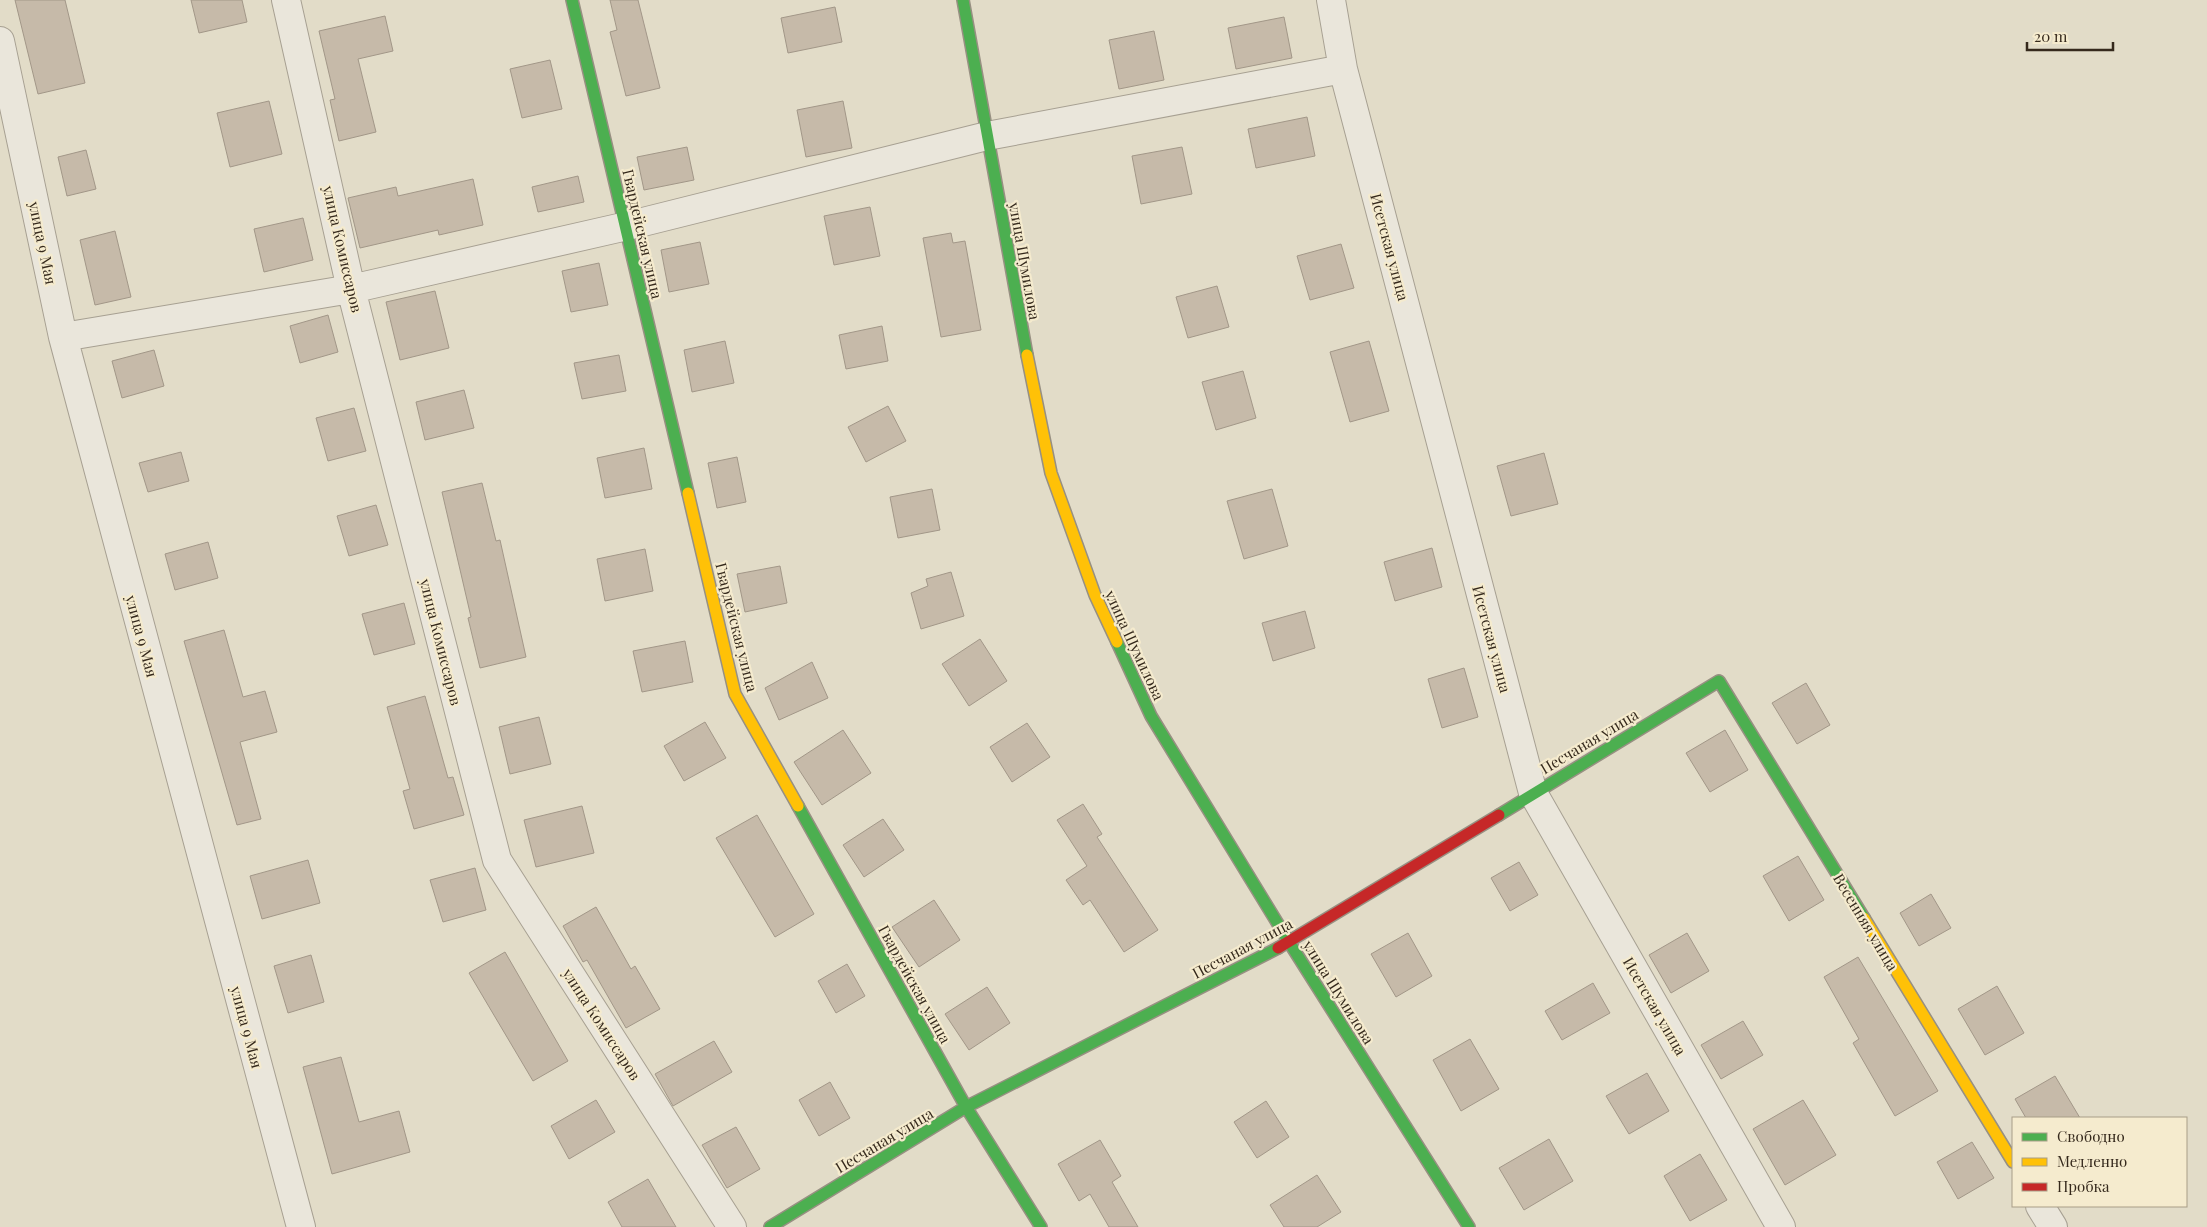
<svg xmlns="http://www.w3.org/2000/svg" width="2207" height="1227" viewBox="0 0 2207 1227" font-family="'Playfair Display',serif">
  <style>
    .building { fill: #c6baa9; stroke: #a29788 }
    .lines { fill: none; stroke-linecap: round; stroke-linejoin: round }
    .street-casing { stroke: #a7a092; stroke-width: 30 }
    .fast-casing { stroke: #979082; stroke-width: 14 }
    .slow-casing { stroke: #979082; stroke-width: 14 }
    .jam-casing { stroke: #979082; stroke-width: 14 }
    .street { stroke: #eae6db; stroke-width: 28 }
    .fast { stroke: #4caf50; stroke-width: 11 }
    .slow { stroke: #ffc107; stroke-width: 11 }
    .jam { stroke: #c62828; stroke-width: 11 }
    .labels { text-anchor: middle; dominant-baseline: central; stroke-width: 4.5; stroke-linejoin: round; paint-order: stroke }
    .street-label { font-size: 15px; fill: #35291c; stroke: #f5ebce }
  </style>
  <rect width="100%" height="100%" fill="#e2dcc8"/>
  <path class="building" d="M15,0H65L85,83L38,94Z
    M191,0H242L247,22L199,33Z
    M610,0H638L660,88L626,96L610,32L617,30Z
    M835,7L842,42L788,53L781,18Z
    M385,16L393,51L358,59L376,132L339,141L330,100L335,99L319,31Z
    M1284,17L1292,58L1236,69L1228,28Z
    M1154,31L1164,80L1119,89L1109,40Z
    M550,60L562,109L522,118L510,69Z
    M269,101L282,154L230,167L217,113Z
    M843,101L852,148L806,157L797,110Z
    M1307,117L1315,156L1256,168L1248,129Z
    M687,147L694,180L644,190L637,157Z
    M1182,147L1192,194L1141,204L1132,156Z
    M86,150L96,189L67,196L58,157Z
    M578,176L584,202L538,212L532,187Z
    M473,179L483,225L439,235L438,230L360,248L348,198L396,187L398,196Z
    M870,207L880,256L834,265L824,216Z
    M303,218L313,260L264,272L254,229Z
    M115,231L131,297L95,305L80,240Z
    M951,233L953,243L965,241L981,330L941,337L923,238Z
    M700,242L709,284L669,292L661,250Z
    M1341,244L1354,288L1310,300L1297,256Z
    M599,263L608,305L571,312L562,271Z
    M1217,286L1229,327L1188,338L1176,297Z
    M435,291L449,348L400,360L386,302Z
    M328,315L338,352L300,363L290,326Z
    M882,326L888,361L846,369L839,335Z
    M725,341L734,383L692,392L684,350Z
    M1369,341L1389,411L1350,422L1330,352Z
    M154,350L164,386L122,398L112,361Z
    M619,355L626,391L582,399L574,363Z
    M1243,371L1256,418L1216,430L1202,382Z
    M464,390L474,428L425,440L416,402Z
    M888,406L906,441L866,462L848,427Z
    M354,408L366,451L328,461L316,418Z
    M644,448L652,489L605,498L597,458Z
    M181,452L189,481L148,492L139,463Z
    M1544,453L1558,504L1511,516L1497,466Z
    M737,457L746,502L717,508L708,463Z
    M482,483L496,541L500,540L526,657L480,668L468,618L471,617L442,492Z
    M932,489L940,530L898,538L890,497Z
    M1272,489L1288,546L1244,559L1227,501Z
    M376,505L388,545L349,556L337,516Z
    M208,542L218,578L175,590L165,554Z
    M1432,548L1442,587L1395,601L1384,562Z
    M645,549L653,591L605,601L597,559Z
    M780,566L787,603L745,612L737,574Z
    M951,572L964,616L921,629L911,593L928,586L926,579Z
    M404,603L415,644L374,655L362,614Z
    M1305,611L1315,648L1273,661L1262,623Z
    M224,630L243,697L265,691L277,732L240,742L261,819L237,825L184,641Z
    M980,639L1007,681L969,706L942,664Z
    M685,641L693,682L642,692L633,651Z
    M812,662L828,698L779,720L765,688Z
    M1464,668L1478,717L1442,728L1428,679Z
    M1806,683L1830,725L1797,744L1772,703Z
    M425,696L448,778L453,777L464,815L414,829L403,791L410,789L387,707Z
    M539,717L551,764L510,774L499,727Z
    M705,722L726,758L684,781L664,746Z
    M1027,723L1050,757L1012,782L990,747Z
    M843,730L871,773L822,805L794,762Z
    M1725,730L1748,770L1710,792L1686,753Z
    M1083,804L1102,834L1097,837L1158,930L1124,952L1090,900L1083,905L1066,880L1087,866L1057,820Z
    M582,806L594,853L536,867L524,820Z
    M757,815L814,914L775,937L716,838Z
    M883,819L904,850L864,877L843,845Z
    M1798,856L1824,900L1789,921L1763,876Z
    M308,860L320,903L262,919L250,876Z
    M1519,862L1538,895L1510,911L1491,878Z
    M475,868L486,910L443,922L430,880Z
    M1931,894L1951,928L1919,946L1900,913Z
    M934,900L960,940L919,967L892,927Z
    M596,907L631,969L635,966L660,1009L626,1028L587,960L583,962L563,926Z
    M1408,933L1432,976L1396,997L1371,954Z
    M1687,933L1709,971L1671,993L1649,955Z
    M505,952L568,1061L533,1081L469,973Z
    M311,955L324,1002L288,1013L274,966Z
    M1858,957L1938,1091L1895,1116L1853,1043L1859,1039L1824,977Z
    M847,964L865,996L836,1013L818,981Z
    M1593,983L1610,1013L1562,1040L1545,1011Z
    M1997,986L2024,1033L1985,1055L1958,1009Z
    M987,987L1010,1023L969,1050L945,1014Z
    M1743,1021L1763,1055L1721,1079L1701,1045Z
    M1470,1039L1499,1089L1461,1111L1433,1060Z
    M714,1041L732,1072L673,1106L655,1074Z
    M341,1057L359,1122L399,1111L410,1152L332,1174L303,1067Z
    M1647,1073L1669,1111L1629,1134L1606,1096Z
    M2055,1076L2080,1118H2026L2015,1099Z
    M830,1082L850,1118L819,1136L799,1100Z
    M596,1100L615,1132L569,1159L551,1126Z
    M1803,1100L1836,1155L1785,1185L1753,1129Z
    M1266,1101L1289,1137L1257,1158L1234,1122Z
    M736,1127L760,1169L727,1188L702,1145Z
    M1549,1139L1573,1181L1524,1210L1499,1168Z
    M1100,1140L1121,1176L1112,1182L1138,1227H1109L1090,1194L1079,1201L1058,1164Z
    M1972,1142L1994,1178L1958,1199L1937,1162Z
    M1700,1154L1727,1200L1690,1221L1664,1176Z
    M1317,1175L1341,1212L1317,1227H1284L1270,1205Z
    M648,1179L676,1227H622L608,1202Z"/>
  <g class="lines">
    <g class="street-casing">
      <path id="street" d="M286,0L351,289L497,860L732,1227
        M1331,0L1343,69L1533,793L1781,1227
        M0,41L63,337L301,1227
        M63,337L351,289L627,226L987,136L1343,69
        M2040,1206L2053,1227"/>
    </g>
    <g class="fast-casing">
      <path id="fast" d="M572,0L688,493
        M963,0L1027,355
        M1117,642L1151,716L1289,942L1469,1227
        M798,806L966,1107L1041,1227
        M1499,815L1719,681L1864,918
        M770,1227L966,1107L1278,948"/>
    </g>
    <g class="slow-casing">
      <path id="slow" d="M1027,355L1051,473L1095,595L1117,642
        M688,493L735,694L798,806
        M1864,918L2013,1162"/>
    </g>
    <g class="jam-casing">
      <path id="jam" d="M1278,948L1499,815"/>
    </g>
    <use href="#street" class="street"/>
    <use href="#fast" class="fast"/>
    <use href="#slow" class="slow"/>
    <use href="#jam" class="jam"/>
  </g>
  <g class="labels">
    <g class="street-label">
      <text transform="translate(643 234) rotate(77)">Гвардейская улица</text>
      <text transform="translate(43 243) rotate(78)">улица 9 Мая</text>
      <text transform="translate(1390 247) rotate(75)">Исетская улица</text>
      <text transform="translate(343 249) rotate(77)">улица Комиссаров</text>
      <text transform="translate(1025 261) rotate(80)">улица Шумилова</text>
      <text transform="translate(737 627) rotate(76)">Гвардейская улица</text>
      <text transform="translate(142 636) rotate(75)">улица 9 Мая</text>
      <text transform="translate(1492 639) rotate(75)">Исетская улица</text>
      <text transform="translate(441 642) rotate(76)">улица Комиссаров</text>
      <text transform="translate(1135 645) rotate(65)">улица Шумилова</text>
      <text transform="translate(1589 741) rotate(-31)">Песчаная улица</text>
      <text transform="translate(1866 922) rotate(59)">Весенняя улица</text>
      <text transform="translate(1242 948) rotate(-28)">Песчаная улица</text>
      <text transform="translate(915 984) rotate(61)">Гвардейская улица</text>
      <text transform="translate(1339 992) rotate(58)">улица Шумилова</text>
      <text transform="translate(1655 1006) rotate(60)">Исетская улица</text>
      <text transform="translate(602 1024) rotate(57)">улица Комиссаров</text>
      <text transform="translate(247 1027) rotate(75)">улица 9 Мая</text>
      <text transform="translate(884 1140) rotate(-31)">Песчаная улица</text>
    </g>
  </g>
  <rect x="2012" y="1117" width="175" height="90" fill="#f5ebce" stroke="#a89d87"/>
  <rect x="2022" y="1133" width="25" height="8" fill="#4caf50" stroke="#a89d87"/>
  <text x="2057" y="1142" font-size="15" fill="#35291c">Свободно</text>
  <rect x="2022" y="1158" width="25" height="8" fill="#ffc107" stroke="#a89d87"/>
  <text x="2057" y="1167" font-size="15" fill="#35291c">Медленно</text>
  <rect x="2022" y="1183" width="25" height="8" fill="#c62828" stroke="#a89d87"/>
  <text x="2057" y="1192" font-size="15" fill="#35291c">Пробка</text>
  <path d="M2027 42v8h86v-8" fill="none" stroke="#35291c" stroke-width="2.5"/>
  <text x="2034" y="42" font-size="15" fill="#35291c" stroke="#f5ebce" stroke-width="4" paint-order="stroke">20 m</text>
</svg>
